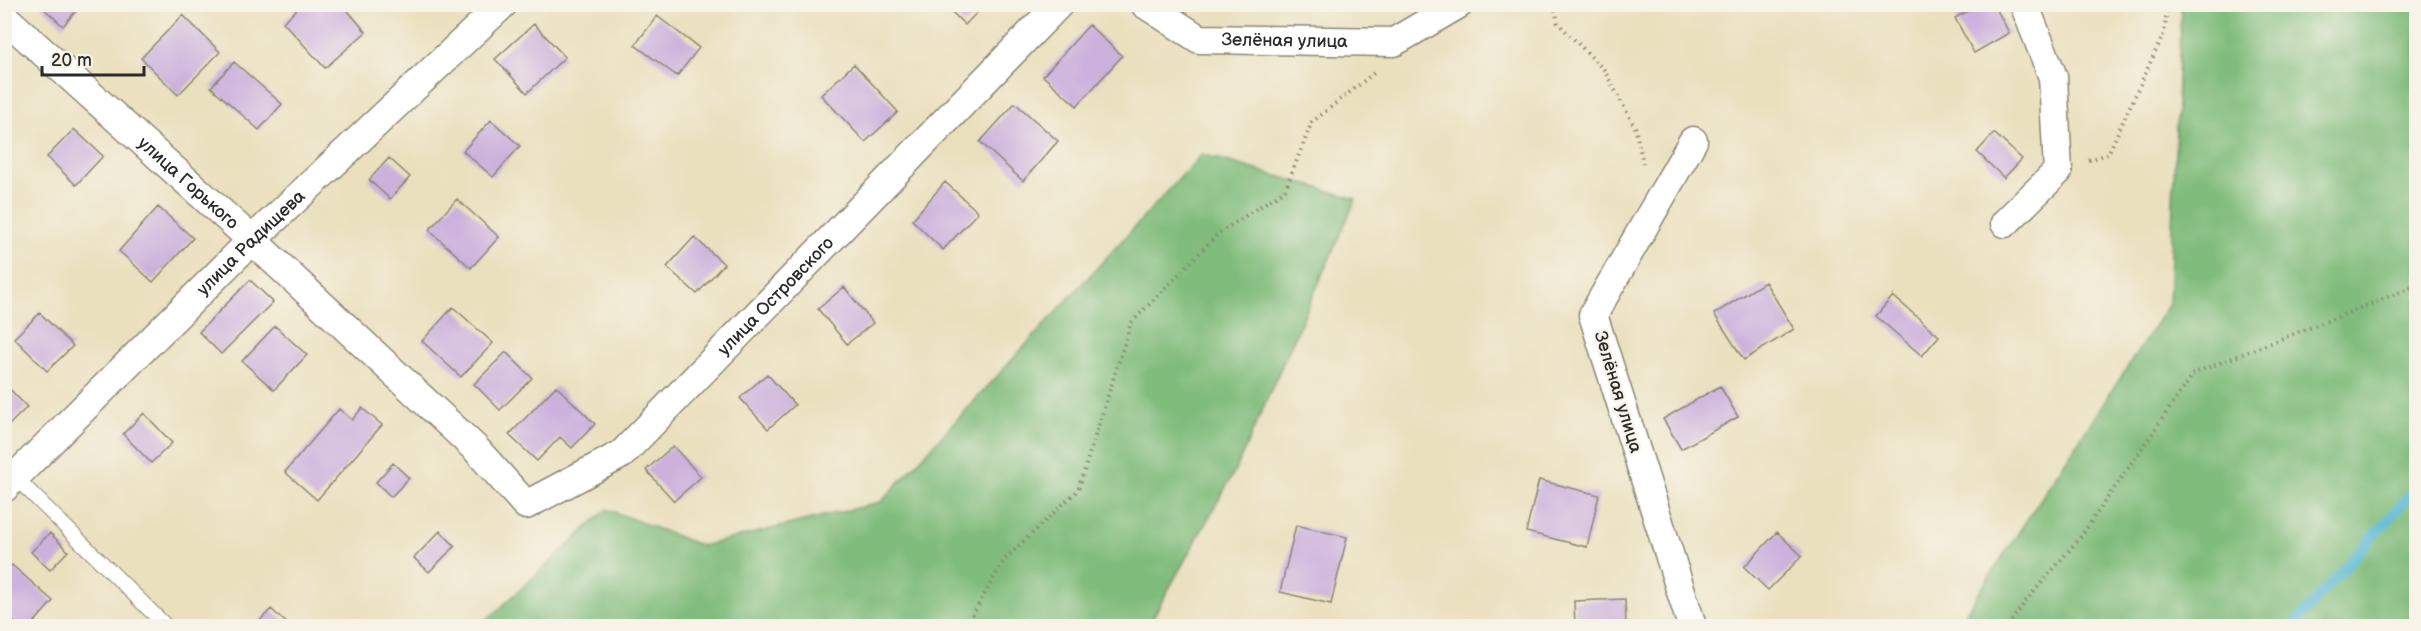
<svg xmlns="http://www.w3.org/2000/svg" width="2421" height="631" viewBox="0 0 2421 631" font-family="'Balsamiq Sans',sans-serif">
  <style>
    .forest { fill: #80bc7b; stroke: #567453; stroke-width: 1.5 }
    .lines { fill: none; stroke-linecap: round; stroke-linejoin: round }
    .stream { stroke: #56b8d5; stroke-width: 10 }
    .building { fill: #ccb1dd }
    .service-casing { stroke: #8a8674; stroke-width: 16 }
    .minor-casing { stroke: #8a8674; stroke-width: 31 }
    .path { stroke: #8a8674; stroke-width: 4; stroke-dasharray: 1.5 4.5; stroke-linecap: butt }
    .service { stroke: #fff; stroke-width: 14 }
    .minor { stroke: #fff; stroke-width: 28 }
    .labels { text-anchor: middle; dominant-baseline: central; stroke-width: 4.5; stroke-linejoin: round; paint-order: stroke }
    .street-label { font-size: 18px; fill: #2b2b2b; stroke: #f7f3e8 }
  </style>
  <rect width="100%" height="100%" fill="#f7f3e8"/>
  <filter id="ink" filterUnits="userSpaceOnUse"><feTurbulence type="fractalNoise" baseFrequency=".0167" numOctaves="2"/><feDisplacementMap in="SourceGraphic" scale="12" xChannelSelector="R" yChannelSelector="G"/><feConvolveMatrix kernelMatrix="1 2 1 2 8 2 1 2 1" color-interpolation-filters="sRGB"/></filter>
  <filter id="wash" filterUnits="userSpaceOnUse"><feTurbulence type="fractalNoise" baseFrequency=".008" numOctaves="4" result="noise"/><feDisplacementMap in="SourceGraphic" scale="24" xChannelSelector="R" yChannelSelector="G"/><feGaussianBlur stdDeviation="1.35" result="paint"/><feColorMatrix in="noise" values="0 0 0 0 0 0 0 0 0 0 0 0 0 0 0 0 0 1.4 0 .05"/><feComposite in="paint" operator="in"/></filter>
  <g filter="url(#wash)">
    <rect width="100%" height="100%" fill="#eae0be"/>
    <path class="forest" d="M2181,5H2416V626H1957L2169,304Z
      M1202,154L1356,199L1236,469L1148,626H478L497,611L607,509L702,546L881,502Z"/>
    <g class="lines">
      <path class="stream" d="M2293,626L2416,489"/>
    </g>
    <g id="blocks">
      <path class="building" d="M39,4H82L63,26Z
        M303,4H342L366,32L325,68L283,22Z
        M944,4H985L965,25Z
        M1980,4H1994L2009,33L1974,53L1955,18Z
        M183,15L220,52L178,95L141,58Z
        M657,16L699,48L677,76L635,45Z
        M534,24L565,57L527,93L495,59Z
        M1089,25L1122,56L1077,106L1043,76Z
        M234,62L282,104L259,130L211,87Z
        M854,64L898,112L865,142L821,95Z
        M1015,103L1058,141L1023,181L980,142Z
        M491,120L520,146L493,177L463,151Z
        M74,129L103,156L76,185L47,157Z
        M1994,133L2022,159L2004,178L1977,152Z
        M389,158L410,177L390,199L369,180Z
        M945,182L978,212L943,250L912,220Z
        M457,199L499,237L471,268L429,230Z
        M158,207L193,238L153,282L119,251Z
        M694,237L724,264L697,294L667,267Z
        M250,280L273,302L221,354L199,332Z
        M1765,282L1794,329L1744,360L1714,314Z
        M844,287L873,323L847,344L818,309Z
        M1893,296L1939,336L1922,356L1876,316Z
        M453,307L493,343L461,377L422,341Z
        M40,313L73,346L47,371L14,338Z
        M275,326L307,355L274,390L242,361Z
        M506,352L532,378L500,410L474,384Z
        M767,374L795,405L768,429L740,398Z
        M5,384L27,407L5,429Z
        M556,386L595,424L572,448L560,437L537,461L509,435Z
        M1720,386L1738,417L1681,449L1663,419Z
        M362,408L382,425L317,500L285,472L339,409L352,420Z
        M144,413L172,443L151,463L123,434Z
        M673,446L701,477L674,501L646,470Z
        M393,463L409,478L391,497L376,482Z
        M1539,480L1599,495L1587,547L1526,532Z
        M1296,525L1347,537L1331,604L1280,592Z
        M440,531L455,546L429,572L414,558Z
        M1777,532L1802,556L1768,590L1744,567Z
        M50,533L68,551L50,570L31,552Z
        M12,565L53,601L31,626H19L4,614V573Z
        M1625,599L1626,626H1575L1574,601Z
        M271,609L290,626H255Z"/>
    </g>
  </g>
  <g filter="url(#ink)">
    <use href="#blocks" fill-opacity="0" stroke="#8a8674" stroke-width="1.5"/>
    <g class="lines">
      <g class="service-casing">
        <path id="service" d="M15,477L166,626"/>
      </g>
      <g class="minor-casing">
        <g id="minor">
          <path id="s1" d="M1145,4L1199,39L1394,42L1459,4"/>
          <path id="s2" d="M4,17L252,240L475,448L526,505L622,454L1059,4"/>
          <path d="M2005,223L2058,171L2053,77L2024,4"/>
          <path id="s3" d="M4,488L252,240L503,4"/>
          <path d="M1692,626L1593,315L1693,141"/>
        </g>
      </g>
      <path class="path" d="M1554,4L1558,23L1604,70L1635,127L1643,163
        M2089,160L2108,154L2164,33L2168,4
        M966,626L1005,559L1078,490L1131,323L1219,233L1285,190L1312,122L1374,73
        M2008,626L2025,602L2079,539L2194,373L2416,286"/>
      <use href="#service" class="service"/>
      <use href="#minor" class="minor"/>
    </g>
  </g>
  <g class="labels">
    <g class="street-label">
      <text stroke="none"><textPath href="#s1" startOffset="150">Зелёная улица</textPath></text>
      <text stroke="none"><textPath href="#s2" startOffset="248">улица Горького</textPath></text>
      <text stroke="none"><textPath href="#s3" startOffset="348">улица Радищева</textPath></text>
      <text stroke="none"><textPath href="#s2" startOffset="1044">улица Островского</textPath></text>
      <text transform="translate(1618 392) rotate(73)">Зелёная улица</text>
    </g>
  </g>
  <rect width="2421" height="631" fill="none" stroke="#f7f3e8" stroke-width="24"/>
  <path d="M42 66v9h102v-9" fill="none" stroke="#2b2b2b" stroke-width="3"/>
  <text x="51" y="66" font-size="18" fill="#2b2b2b" stroke="#f7f3e8" stroke-width="4.5" paint-order="stroke">20 m</text>
</svg>
